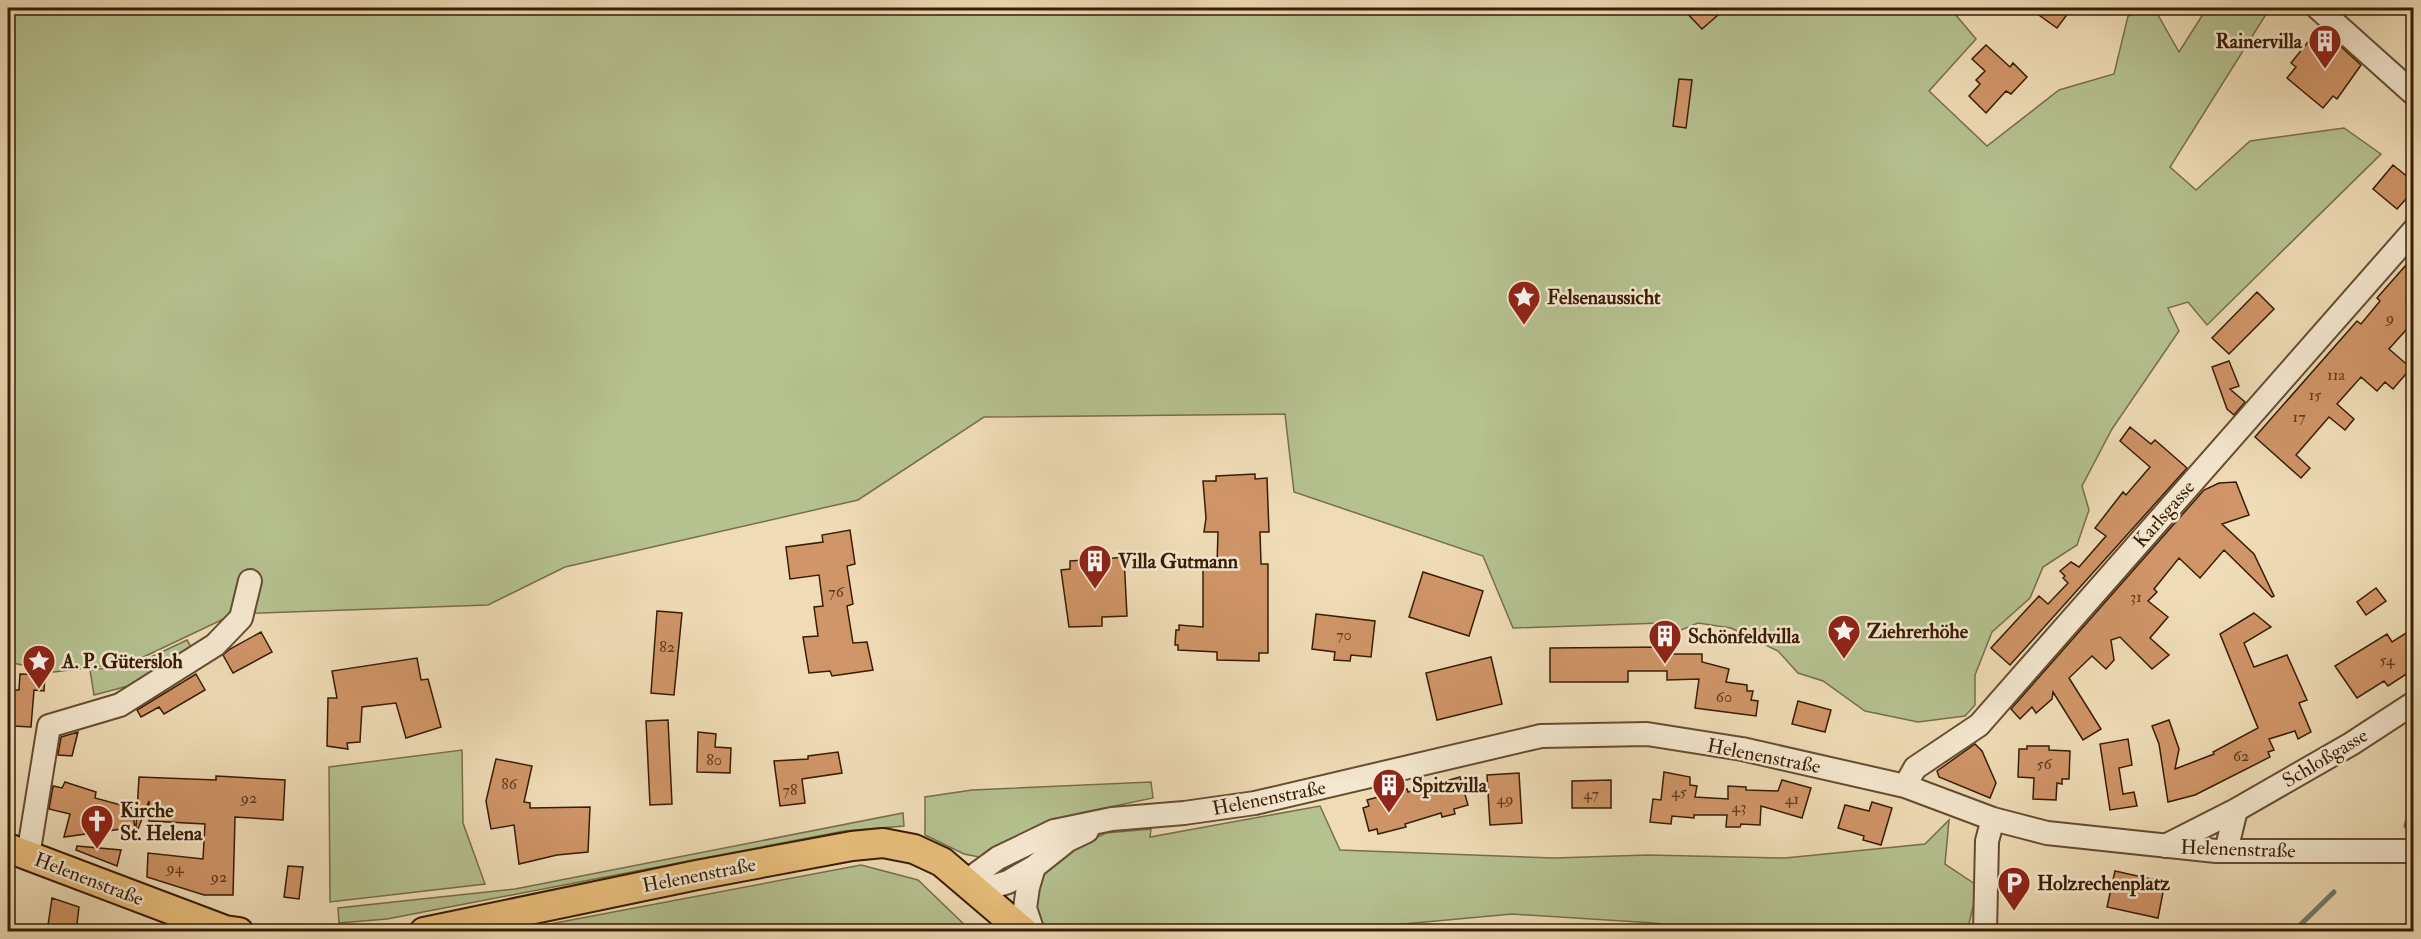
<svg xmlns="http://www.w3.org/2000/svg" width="2421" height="939" viewBox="0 0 2421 939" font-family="'IM FELL Double Pica',serif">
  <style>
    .green { fill: #b6c190; stroke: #786e4a; stroke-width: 1.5 }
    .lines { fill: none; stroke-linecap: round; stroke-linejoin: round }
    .stream { stroke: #737c6a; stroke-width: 5 }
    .building { fill: #d09568; stroke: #391c05; stroke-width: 1.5 }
    .minor-casing { stroke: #664c31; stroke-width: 26 }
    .major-casing { stroke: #391c05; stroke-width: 32 }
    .minor { stroke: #f5e8d0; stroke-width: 22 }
    .major { stroke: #e8be7b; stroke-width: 28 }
    .labels { text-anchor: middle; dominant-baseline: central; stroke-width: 5; stroke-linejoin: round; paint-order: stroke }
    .number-label { font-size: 16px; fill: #5f3a1e }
    .poi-label { font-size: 20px; font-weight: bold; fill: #391c05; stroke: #f5e8d0; text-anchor: start }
    .street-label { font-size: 20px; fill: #391c05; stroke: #f5e8d0 }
  </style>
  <rect width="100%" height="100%" fill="#efdcb6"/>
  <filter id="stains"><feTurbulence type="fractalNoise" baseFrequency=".00333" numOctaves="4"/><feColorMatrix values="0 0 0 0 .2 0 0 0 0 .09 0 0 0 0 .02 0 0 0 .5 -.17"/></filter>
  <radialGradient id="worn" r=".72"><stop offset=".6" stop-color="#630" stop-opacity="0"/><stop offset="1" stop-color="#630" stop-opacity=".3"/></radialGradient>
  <path class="green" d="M8,8H1401L1410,9L1418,8H1950L1976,39L1929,91L1987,146L2059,90L2114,74L2128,16L2154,8L2179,52L2207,8H2270L2170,167L2196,190L2250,141L2344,128L2381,154L2207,325L2188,302L2168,308L2179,331L2112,429L2082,486L2089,510L2077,545L2043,567L2030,598L1992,632L1975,675V705L1965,716L1918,722L1865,711L1823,681L1798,673L1778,651L1731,628L1698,623L1674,633L1662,623L1513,628L1483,556L1294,492L1285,414L984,417L858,500L565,567L488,605L234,614L133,662L54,672L13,663L8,659Z
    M187,640L194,652L128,686L94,695L90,670L134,665Z
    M462,750L463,823L485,884L330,902L329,767Z
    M1151,782L1153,798L1081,813L1031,833L984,858L964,854L925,835V797L972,790Z
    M1320,806L1340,850L1554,858L1648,855L1785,858L1925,844L1949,820L1945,864L1978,886L1967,932H1708L1654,923L1512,914L1317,932H1048L1037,917V891L1041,875L1076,847L1106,833L1151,829L1150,837Z
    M903,813L904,826L844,831L387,919L339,923L338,908L515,889Z
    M861,865L918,880L971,931H513Z"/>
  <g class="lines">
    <path class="stream" d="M2406,826L2414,796
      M2293,932L2334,892"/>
  </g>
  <path class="building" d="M1682,8H1726L1702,29Z
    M2029,8H2072L2057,28Z
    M2325,32L2361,65L2337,99L2333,96L2323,108L2287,78L2296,67L2291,63L2312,37L2317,41Z
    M1986,45L2010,67L2013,63L2027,77L2011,94L2006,91L1986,113L1969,96L1980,84L1976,80L1985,71L1972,59Z
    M1679,79L1692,80L1686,128L1673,126Z
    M2393,165L2414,182V190L2397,209L2373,189Z
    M2414,256V321L2389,349L2411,368L2393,389L2385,382L2377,391L2361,377L2337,404L2354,419L2345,430L2329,417L2296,455L2310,468L2301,478L2255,437L2357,321L2361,324L2380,301L2377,298Z
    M2257,292L2274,309L2229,354L2212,338Z
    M2229,361L2239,386L2230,389L2245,402L2234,415L2227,409L2212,367Z
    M2130,427L2151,444L2155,440L2187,468L2010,665L1991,648L2039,596L2048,604L2068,583L2063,578L2065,576L2060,571L2071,562L2079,567L2106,536L2095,528L2123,492L2126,495L2150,467L2120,441Z
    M1255,474V479L1267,478L1269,532H1260L1261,564H1268V653H1259V661L1217,660V652L1178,650V645H1175L1176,630H1179V625L1203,627V564H1217L1218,532H1204L1206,518L1203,481H1216V476Z
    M2236,482L2249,515L2222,524L2254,554L2274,596L2272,597L2224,550L2200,578L2179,558L2154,589L2157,592L2148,601L2168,617L2150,638L2169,655L2152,669L2120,637L2111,640L2114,660L2106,669L2092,656L2069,678L2101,729L2083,740L2053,692L2052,699L2036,713L2032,707L2020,719L2011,709L2204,490L2219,483Z
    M850,530L855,564L847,566L853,604L847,606L853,643L867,642L873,670L832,676L830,671L809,673L803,637L818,636L814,607L823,606L819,575L790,579L786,547L823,542L822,535Z
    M1084,554H1104V559L1124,557L1127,616L1102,617V626L1069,627L1061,570L1070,569V561L1085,560Z
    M1423,572L1483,591L1469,636L1409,617Z
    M2376,588L2386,601L2366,615L2357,602Z
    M657,611L682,613L674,695L651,693Z
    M2254,613L2271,627L2244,643L2254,667L2287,655L2307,700L2299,703L2311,732L2298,739L2295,731L2269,739L2274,750L2268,752L2270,757L2195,795L2168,802L2159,744L2152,726L2169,720L2179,749L2175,769L2214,754L2213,752L2258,728L2220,634Z
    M1316,614L1375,621L1371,657L1351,655L1350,661L1334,660L1335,652L1312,649Z
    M2414,628V669L2388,686L2384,681L2357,698L2335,666L2387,634L2392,642Z
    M261,632L272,652L233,673L223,655L230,649Z
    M1666,647V654H1702V662L1729,669L1726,682L1747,685V691H1753L1751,700L1758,701L1756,716L1695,708L1699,679L1667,680V671H1628V682H1550V648Z
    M1491,657L1502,704L1437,720L1426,673Z
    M417,658L421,680L428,679L441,727L406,738L396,703L362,707L360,742L347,743L348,749L327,746L328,698H337L332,671Z
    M20,674L45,675L44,691L34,690L31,727L13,726L14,718H8L10,690H19Z
    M196,674L205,690L164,714L159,707L141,717L137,710Z
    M1798,701L1831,710L1825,732L1792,724Z
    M668,720L672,804L650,805L646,721Z
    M78,732L72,756L58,755L61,737Z
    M698,732L716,734L715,747L731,748L730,773L697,772Z
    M2128,739L2132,765L2119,768L2123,794L2134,792L2137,806L2110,810L2100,744Z
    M1975,744L1982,751L1996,783L1990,798L1939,777L1937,771Z
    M2027,746H2049V750L2070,751L2069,779H2062V784L2057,783L2056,800L2033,799L2034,778L2018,777L2019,749H2027Z
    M838,752L842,773L802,779L805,803L780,806L774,761L808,759V756Z
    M496,759L532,766L524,802L530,803V808L590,807L588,852L557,855L519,864L514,825L491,829L486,801Z
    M1664,772L1690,777V785L1697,786L1695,797L1728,799V786L1746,787V790L1778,791L1782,780L1811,788L1802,818L1761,806L1760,825L1741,824L1740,827H1726L1727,815H1694V818L1672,816L1671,824L1650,822L1653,799L1661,800Z
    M1519,773L1522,823L1490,825L1487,775Z
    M216,776L285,780L283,820L235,817L233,895H204L147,877L148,853L203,859L205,824L149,821V801L138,829L136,828L139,777L216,780Z
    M1460,777L1468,805L1454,809L1455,814L1442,817L1441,813L1405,824L1406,827L1378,834L1377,829L1369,831L1363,808L1369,806L1367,800L1407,789L1408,792Z
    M1611,780V808H1572V781Z
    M65,782L96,792L95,798L132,808L135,827L64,837L70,814L49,809L53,786L62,788Z
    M1872,802L1892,808L1881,845L1863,840L1864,836L1838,828L1845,805L1869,811Z
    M77,846L121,850L117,866L76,850Z
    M288,866L303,867L299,899L284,897Z
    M2115,871L2165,882L2158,918L2107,907Z
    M52,898L79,907L76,932H47Z"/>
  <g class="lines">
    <g class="minor-casing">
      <path id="minor" d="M2318,8L2414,94
        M1905,786L1915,768L1979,725L2414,230
        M2165,846L2236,810
        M2226,851L2236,810L2351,744L2414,703
        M28,856L49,726L120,705L215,645L241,618L250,581
        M964,883L998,858L1054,831L1112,819L1184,813L1255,803L1541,736L1647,734L1742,749L1905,786L1993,819L2047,833L2216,851H2414
        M964,883L992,887L1008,882L1034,867L1068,840L1087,831
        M1033,932L1025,908L1028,887L1034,867
        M1985,932L1987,841L1993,819"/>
    </g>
    <g class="major-casing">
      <path id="major" d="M8,848L225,930L239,932
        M424,932L697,875L852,846L883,843L914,849L942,862L1024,932"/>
    </g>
    <use href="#minor" class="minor"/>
    <use href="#major" class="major"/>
  </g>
  <defs>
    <g id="building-pin" transform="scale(1.725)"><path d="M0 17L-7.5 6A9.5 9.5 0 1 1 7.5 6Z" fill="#8f2418" stroke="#f5e8d0"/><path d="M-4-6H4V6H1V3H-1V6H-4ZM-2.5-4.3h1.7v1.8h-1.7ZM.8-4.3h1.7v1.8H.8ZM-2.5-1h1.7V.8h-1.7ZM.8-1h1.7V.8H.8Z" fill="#fff"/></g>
    <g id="sight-pin" transform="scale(1.725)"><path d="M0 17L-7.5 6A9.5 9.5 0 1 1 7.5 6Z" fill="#8f2418" stroke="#f5e8d0"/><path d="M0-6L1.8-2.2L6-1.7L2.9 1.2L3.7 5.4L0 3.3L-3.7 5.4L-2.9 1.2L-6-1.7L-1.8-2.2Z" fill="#fff"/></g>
    <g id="church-pin" transform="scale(1.725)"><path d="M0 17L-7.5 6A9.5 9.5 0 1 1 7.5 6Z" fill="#8f2418" stroke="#f5e8d0"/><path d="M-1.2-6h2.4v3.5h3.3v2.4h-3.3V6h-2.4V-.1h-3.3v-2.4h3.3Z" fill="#fff"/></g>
    <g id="parking-pin" transform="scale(1.725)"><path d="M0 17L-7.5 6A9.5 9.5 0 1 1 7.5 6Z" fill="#8f2418" stroke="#f5e8d0"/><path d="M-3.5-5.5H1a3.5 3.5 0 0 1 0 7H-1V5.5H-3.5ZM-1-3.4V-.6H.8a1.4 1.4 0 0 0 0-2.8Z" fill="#fff"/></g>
  </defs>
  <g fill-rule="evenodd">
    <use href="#building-pin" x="2325" y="41"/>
    <use href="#sight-pin" x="1524" y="297"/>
    <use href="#building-pin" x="1095" y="561"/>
    <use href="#sight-pin" x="1844" y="631"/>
    <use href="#building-pin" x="1665" y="636"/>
    <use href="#sight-pin" x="39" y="661"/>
    <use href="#building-pin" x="1389" y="785"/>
    <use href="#church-pin" x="97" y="821"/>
    <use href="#parking-pin" x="2014" y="883"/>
  </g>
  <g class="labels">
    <g class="number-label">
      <text x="2390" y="318">9</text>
      <text x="2336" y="375">11a</text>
      <text x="2315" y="395">15</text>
      <text x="2299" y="417">17</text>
      <text x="836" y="592">76</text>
      <text x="2136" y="597">31</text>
      <text x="1344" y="635">70</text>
      <text x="667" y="647">82</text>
      <text x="2387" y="660">54</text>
      <text x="1724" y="697">60</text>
      <text x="2241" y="756">62</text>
      <text x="714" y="760">80</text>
      <text x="2044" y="764">56</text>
      <text x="509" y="784">86</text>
      <text x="790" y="790">78</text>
      <text x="1679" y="792">45</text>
      <text x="1591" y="794">47</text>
      <text x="249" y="798">92</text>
      <text x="1505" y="799">49</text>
      <text x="1792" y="799">41</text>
      <text x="1739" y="807">43</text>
      <text x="175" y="868">94</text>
      <text x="219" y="877">92</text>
    </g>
    <g class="poi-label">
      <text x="2302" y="41" text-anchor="end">Rainervilla</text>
      <text x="1547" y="297">Felsenaussicht</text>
      <text x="1118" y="561">Villa Gutmann</text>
      <text x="1867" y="631">Ziehrerhöhe</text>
      <text x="1688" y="636">Schönfeldvilla</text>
      <text x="62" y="661">A. P. Gütersloh</text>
      <text x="1412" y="785">Spitzvilla</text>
      <text x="120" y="810">Kirche<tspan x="120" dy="23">St. Helena</tspan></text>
      <text x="2037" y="883">Holzrechenplatz</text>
    </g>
    <g class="street-label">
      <text transform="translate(2164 514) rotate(-49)">Karlsgasse</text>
      <text transform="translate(1764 756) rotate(11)">Helenenstraße</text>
      <text transform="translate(2325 758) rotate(-31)">Schloßgasse</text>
      <text transform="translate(1269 798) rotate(-11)">Helenenstraße</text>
      <text transform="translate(2238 849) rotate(2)">Helenenstraße</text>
      <text transform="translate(699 875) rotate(-11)">Helenenstraße</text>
      <text transform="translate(89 879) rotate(21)">Helenenstraße</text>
    </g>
  </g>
  <rect width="2421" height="939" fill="none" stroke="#efdcb6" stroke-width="30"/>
  <rect x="9" y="9" width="2403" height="921" fill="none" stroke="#391c05" stroke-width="3"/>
  <rect x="15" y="15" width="2391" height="909" fill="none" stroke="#391c05" stroke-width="1.5"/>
  <rect width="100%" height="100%" filter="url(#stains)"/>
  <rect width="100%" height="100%" fill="url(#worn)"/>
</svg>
